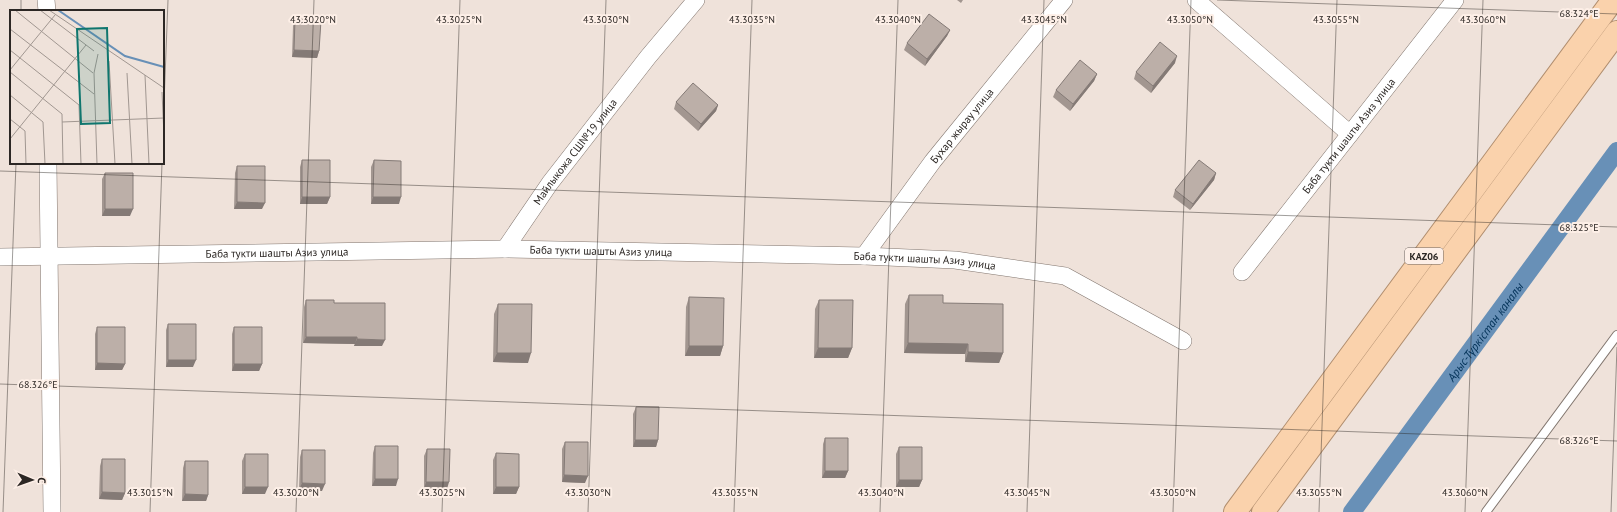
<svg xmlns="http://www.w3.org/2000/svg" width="1617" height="512" viewBox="0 0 1617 512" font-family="'PT Sans',sans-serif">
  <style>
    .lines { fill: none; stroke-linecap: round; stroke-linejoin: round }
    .canal { stroke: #6890b7; stroke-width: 18 }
    .service-casing { stroke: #82766f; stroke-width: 10 }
    .minor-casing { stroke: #82766f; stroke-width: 18 }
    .trunk-casing { stroke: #b18e6f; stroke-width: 24 }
    .service { stroke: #fff; stroke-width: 8 }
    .minor { stroke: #fff; stroke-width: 17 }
    .trunk { stroke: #fad2ac; stroke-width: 22 }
    .wall { fill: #a29690 }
    .shaded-wall { fill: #847a76 }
    .building { fill: #bcafa8; stroke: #847a76 }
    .ticks { fill: none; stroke: #2c2724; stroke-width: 1; stroke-opacity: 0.45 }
    .labels { text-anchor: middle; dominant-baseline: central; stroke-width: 4; stroke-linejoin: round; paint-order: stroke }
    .shield { fill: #fdefe7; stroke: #6b635e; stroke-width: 1 }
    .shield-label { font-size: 10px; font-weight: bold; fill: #2c2724 }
    .street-label { font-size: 11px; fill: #2c2724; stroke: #fdefe7 }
    .water-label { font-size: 12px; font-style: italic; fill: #003056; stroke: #fdefe7 }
    .inset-river { fill: none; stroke: #6890b7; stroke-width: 2 }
    .inset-road { fill: none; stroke: #a19791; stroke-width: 1 }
    .view { fill: #0f766e; fill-opacity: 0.15; stroke: #0f766e; stroke-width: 2 }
    .inset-edge { fill: none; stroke: #2c2724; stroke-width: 2 }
    .ticks-label { font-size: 10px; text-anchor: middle; fill: #2c2724; stroke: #fdefe7; stroke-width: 4; stroke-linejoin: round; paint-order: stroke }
  </style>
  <rect width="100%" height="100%" fill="#efe2da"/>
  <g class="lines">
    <path class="canal" id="s1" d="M1352,512L1617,151"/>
    <g class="service-casing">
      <path id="service" d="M1486,512L1617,335"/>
    </g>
    <g class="minor-casing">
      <g id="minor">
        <path d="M46,0L47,11"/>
        <path d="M1196,0L1350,134"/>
        <path d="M48,163L52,512"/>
        <path id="s2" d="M505,249L550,183L648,57L696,0"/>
        <path id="s3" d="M864,256L933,161L1064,0"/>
        <path id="s4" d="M0,257L505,249L864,256L955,260L1065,276L1183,341"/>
        <path id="s5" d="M1242,272L1455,0"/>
      </g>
    </g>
    <g class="trunk-casing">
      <path id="trunk" d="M1235,512L1613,0
        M1263,512L1617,32"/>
    </g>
    <use href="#service" class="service"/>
    <use href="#minor" class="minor"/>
    <use href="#trunk" class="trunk"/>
  </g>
  <path class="wall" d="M957,0H963L961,3Z
    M295,19L319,51L317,58L292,57L293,26Z
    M950,30L947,36L925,66L904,50L907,43Z
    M1175,63L1151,93L1134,79L1136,72Z
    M1097,74L1094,81L1070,111L1053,97L1056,90Z
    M676,102L718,105L716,111L698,131L674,109Z
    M302,160L330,197L327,204H300V167Z
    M374,160L399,204H371V167Z
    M237,166L262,209H234L235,173Z
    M105,173L130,216H102V179Z
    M1216,173L1214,180L1190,210L1173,197L1175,190Z
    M909,295L943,303L1003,353L999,363L965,362V354L904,353L905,304Z
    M689,297L723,346L720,356H685L686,307Z
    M306,300L334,303L382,346H354L355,344L303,343L304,307Z
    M819,300L852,348L848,358H814L815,309Z
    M498,304L528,363L493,362L494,314Z
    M168,324L193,367H166V330Z
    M97,327L125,364L122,370H95V334Z
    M234,327L262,364L259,371H232V334Z
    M636,407L658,440L656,447H633V414Z
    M825,438L848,471L845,478H822L823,444Z
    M565,442L585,483L562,482V449Z
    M375,446L396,486H372L373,453Z
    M899,447L922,480L919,487H896V454Z
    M427,449L447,489H424V456Z
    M302,450L322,491L299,490L300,457Z
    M496,453L519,487L516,494H493V460Z
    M245,454L265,494H242V461Z
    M102,459L125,493L122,500L99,499L100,466Z
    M185,461L208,495L206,501H182L183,468Z"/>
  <path class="shaded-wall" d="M950,30L947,36L925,66L927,59Z
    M294,50L319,51L317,58L292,57Z
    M1177,56L1175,63L1151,93L1153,86Z
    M1097,74L1094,81L1070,111L1073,104Z
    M718,105L716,111L698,131L701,124Z
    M1216,173L1214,180L1190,210L1193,204Z
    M302,197H330L327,204H300Z
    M373,197H401L399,204H371Z
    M237,202L265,203L262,209H234Z
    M105,209H133L130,216H102Z
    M306,337H357L355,344L303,343Z
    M357,339L385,340L382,346H354Z
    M908,343L968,344L965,354L904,353Z
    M689,346H723L720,356H685Z
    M818,348H852L848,358H814Z
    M968,352L1003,353L999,363L965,362Z
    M497,353H531L528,363L493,362Z
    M168,360H196L193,367H166Z
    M97,363L125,364L122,370H95Z
    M234,364H262L259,371H232Z
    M635,440H658L656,447H633Z
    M825,471H848L845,478H822Z
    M564,475L588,476L585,483L562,482Z
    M375,479H398L396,486H372Z
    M899,480H922L919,487H896Z
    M426,482H449L447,489H424Z
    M302,483L325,484L322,491L299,490Z
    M245,487H268L265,494H242Z
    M496,487H519L516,494H493Z
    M102,492L125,493L122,500L99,499Z
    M185,494L208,495L206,501H182Z"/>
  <path class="building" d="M929,14L950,30L927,59L907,43Z
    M295,19L321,20L319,51L294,50Z
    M1160,42L1177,56L1153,86L1136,72Z
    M1080,60L1097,74L1073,104L1056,90Z
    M693,83L718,105L701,124L676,102Z
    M302,160H330V197H302Z
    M374,160L401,161V197H373Z
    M1199,160L1216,173L1193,204L1175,190Z
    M237,166H265V203L237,202Z
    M105,173H133V209H105Z
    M909,295H943V303L1003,304V353L968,352V344L908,343Z
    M689,297L724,298L723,346H689Z
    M306,300H334V303H385V340L357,339V337H306Z
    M819,300H853L852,348H818Z
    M498,304H532L531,353H497Z
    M168,324H196V360H168Z
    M97,327H125V364L97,363Z
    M234,327H262V364H234Z
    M636,407H659L658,440H635Z
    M825,438H848V471H825Z
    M565,442H588V476L564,475Z
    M375,446H398V479H375Z
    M899,447H922V480H899Z
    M427,449H450L449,482H426Z
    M302,450H325V484L302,483Z
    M496,453L519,454V487H496Z
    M245,454H268V487H245Z
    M102,459H125V493L102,492Z
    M185,461H208V495L185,494Z"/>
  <path class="ticks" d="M1217,0L1617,14M21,11V0M163,129L168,0M0,171L1617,227M0,384L1617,441M3,512L16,163M150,512L162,163M296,512L314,0M442,512L460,0M588,512L606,0M734,512L752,0M880,512L898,0M1027,512L1044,0M1173,512L1191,0M1319,512L1337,0M1465,512L1483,0M1611,512L1617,347"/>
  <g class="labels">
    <rect class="shield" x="1405" y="248" width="38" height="16" rx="3"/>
    <g class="shield-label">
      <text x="1424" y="256">KАZ06</text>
    </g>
    <g class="street-label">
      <text stroke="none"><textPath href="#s3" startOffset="163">Бухар жырау улица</textPath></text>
      <text stroke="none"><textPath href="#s5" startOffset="173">Баба тукти шашты Азиз улица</textPath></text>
      <text stroke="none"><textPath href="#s2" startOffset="120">Майлыкожа СШ№19 улица</textPath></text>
      <text stroke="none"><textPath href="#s4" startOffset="601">Баба тукти шашты Азиз улица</textPath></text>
      <text stroke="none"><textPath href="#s4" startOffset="277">Баба тукти шашты Азиз улица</textPath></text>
      <text stroke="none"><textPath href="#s4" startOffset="925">Баба тукти шашты Азиз улица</textPath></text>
    </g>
    <g class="water-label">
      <text stroke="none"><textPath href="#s1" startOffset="224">Арыс-Түркістан каналы</textPath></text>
    </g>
  </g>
  <g transform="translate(10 10)">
    <rect width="154" height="154" fill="#efe2da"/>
    <path class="inset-river" d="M48,0L115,46L154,57"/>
    <path class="inset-road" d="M5,0L83,63M30,0L84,41M39,0L154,78M0,19L84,84M0,40L69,95L71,154M99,51L105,154M0,60L45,5M0,62L52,104L53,154M117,63L122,154M135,65L139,154M152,82L154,126M0,85L33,112L35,154M0,109L15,121L16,154M52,112L154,108M0,129L76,35M87,154L84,63L88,44"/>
    <path class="view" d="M97,18L100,113L71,114L67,19Z"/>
    <rect width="154" height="154" class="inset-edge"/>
  </g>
  <g class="ticks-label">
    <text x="1579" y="17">68.324°E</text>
    <text x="313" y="23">43.3020°N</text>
    <text x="459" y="23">43.3025°N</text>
    <text x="606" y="23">43.3030°N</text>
    <text x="752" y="23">43.3035°N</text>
    <text x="898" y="23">43.3040°N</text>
    <text x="1044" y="23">43.3045°N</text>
    <text x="1190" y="23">43.3050°N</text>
    <text x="1336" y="23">43.3055°N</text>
    <text x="1483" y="23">43.3060°N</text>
    <text x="1579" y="231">68.325°E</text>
    <text x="38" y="388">68.326°E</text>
    <text x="1579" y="444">68.326°E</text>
    <text x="150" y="496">43.3015°N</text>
    <text x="296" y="496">43.3020°N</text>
    <text x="442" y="496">43.3025°N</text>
    <text x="588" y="496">43.3030°N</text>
    <text x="735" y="496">43.3035°N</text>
    <text x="881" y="496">43.3040°N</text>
    <text x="1027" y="496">43.3045°N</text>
    <text x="1173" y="496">43.3050°N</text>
    <text x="1319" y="496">43.3055°N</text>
    <text x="1465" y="496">43.3060°N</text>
  </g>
  <g transform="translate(32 480) rotate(92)" stroke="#fdefe7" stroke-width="3" paint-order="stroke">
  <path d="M0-3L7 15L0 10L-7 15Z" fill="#2c2724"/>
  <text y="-6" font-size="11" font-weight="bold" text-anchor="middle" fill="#2c2724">С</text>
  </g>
</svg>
